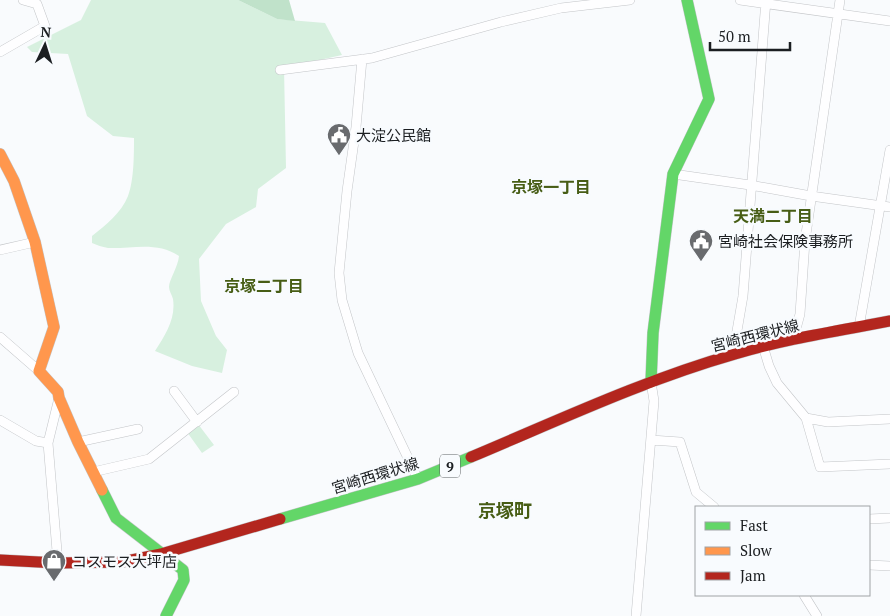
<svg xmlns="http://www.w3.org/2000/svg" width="890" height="616" viewBox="0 0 890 616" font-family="'PT Serif','Noto Sans JP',serif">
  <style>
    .green { fill: #d7f0df }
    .forest { fill: #c0e2ca }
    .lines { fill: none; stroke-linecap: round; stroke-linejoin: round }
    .street-casing { stroke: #c3c5c8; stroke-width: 10 }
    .fast-casing { stroke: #c3c5c8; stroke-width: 12 }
    .slow-casing { stroke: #c3c5c8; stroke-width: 12 }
    .jam-casing { stroke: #c3c5c8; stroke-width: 12 }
    .street { stroke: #fefeff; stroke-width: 9 }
    .fast { stroke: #63d668; stroke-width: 11 }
    .slow { stroke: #ff974d; stroke-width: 11 }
    .jam { stroke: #b3261e; stroke-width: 11 }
    .labels { text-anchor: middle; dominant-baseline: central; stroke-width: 5; stroke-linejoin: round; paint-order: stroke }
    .shield { fill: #f8fbfe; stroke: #5d6063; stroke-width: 1 }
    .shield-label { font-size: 14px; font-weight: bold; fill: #1b1e21 }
    .poi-label { font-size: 15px; fill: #1b1e21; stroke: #f8fbfe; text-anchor: start }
    .street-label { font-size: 15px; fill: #1b1e21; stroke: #f8fbfe }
    .neighbourhood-label { font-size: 16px; font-weight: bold; fill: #475d15; stroke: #f8fbfe }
    .quarter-label { font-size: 18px; font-weight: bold; fill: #475d15; stroke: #f8fbfe }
  </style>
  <rect width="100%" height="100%" fill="#f9fbfd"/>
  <path class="green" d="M91,0H238L277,19L325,23L342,55L284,68L286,168L258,189L256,207L226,224L199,259L201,301L216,336L227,350L222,373L192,366L155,351C165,335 176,319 173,299C172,295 169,291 169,287C169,280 178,267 179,256C157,241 132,249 108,248C102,247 97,245 92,243V236C106,225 121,213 128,196C134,181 134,154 134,138L113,136L87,116L68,54L32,52L27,47L81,20Z
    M198,424L214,445L202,453L187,432Z"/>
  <path class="forest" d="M238,0H289L295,21L277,19Z"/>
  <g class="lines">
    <g class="street-casing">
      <path id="street" d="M740,0L890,21
        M0,52L45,26L37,4L23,0
        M362,59L356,127L347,191L339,273L342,300L358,353L418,479
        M280,70L372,58L501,22L561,8L630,0
        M673,174L750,185L811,196L890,207
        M0,250L35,242
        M859,327L890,150
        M0,337L39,371
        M793,340L800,314L805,241L840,0
        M763,346L769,366L777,383L806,418L820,467L890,464
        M733,354L743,296L766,0
        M174,391L197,422
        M806,418L828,422L890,419
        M0,420L36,441L48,443
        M651,440L680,442L696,492L714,507
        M78,442L138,429
        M93,472L149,459L234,392
        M869,519L890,518
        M58,563L48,443L59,398
        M869,565L890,566
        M804,595L817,616
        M636,616L654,401L651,382"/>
    </g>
    <g class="fast-casing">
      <path id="fast" d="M651,382L653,333L673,174L709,99L687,0
        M102,490L116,518L183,570L184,580L166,616
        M280,519L418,479L471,457"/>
    </g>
    <g class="slow-casing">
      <path id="slow" d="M0,154L14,181L35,242L54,327L39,371L58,392L59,398L78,442L102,490"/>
    </g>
    <g class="jam-casing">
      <path id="jam" d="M471,457C557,421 644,380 735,354C785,339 838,331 890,321
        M0,560L58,563L122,562L161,554L280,519"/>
    </g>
    <use href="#street" class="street"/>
    <use href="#fast" class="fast"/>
    <use href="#slow" class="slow"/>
    <use href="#jam" class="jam"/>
  </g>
  <defs>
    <g id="civic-pin" transform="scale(1.25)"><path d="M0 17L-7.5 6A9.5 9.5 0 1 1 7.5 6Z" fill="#696b6e" stroke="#f8fbfe"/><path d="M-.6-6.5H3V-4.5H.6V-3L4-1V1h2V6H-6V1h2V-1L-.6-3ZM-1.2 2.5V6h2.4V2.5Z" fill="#fff"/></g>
    <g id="shop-pin" transform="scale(1.25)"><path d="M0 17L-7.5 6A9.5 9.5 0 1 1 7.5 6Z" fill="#696b6e" stroke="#f8fbfe"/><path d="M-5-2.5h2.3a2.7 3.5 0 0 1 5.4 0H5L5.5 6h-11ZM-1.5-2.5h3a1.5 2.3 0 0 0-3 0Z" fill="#fff"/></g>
  </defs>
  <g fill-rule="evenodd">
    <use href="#civic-pin" x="339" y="135"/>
    <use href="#civic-pin" x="701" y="241"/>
    <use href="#shop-pin" x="54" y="561"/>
  </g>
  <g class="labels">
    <rect class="shield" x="440" y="454.5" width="20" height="23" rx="4"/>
    <g class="shield-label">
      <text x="450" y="466">9</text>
    </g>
    <g class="poi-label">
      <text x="356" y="135">大淀公民館</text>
      <text x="718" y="241">宮崎社会保険事務所</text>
      <text x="72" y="561">コスモス大坪店</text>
    </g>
    <g class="street-label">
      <text transform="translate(755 335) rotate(-14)">宮崎西環状線</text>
      <text transform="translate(375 475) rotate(-17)">宮崎西環状線</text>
    </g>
    <g class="neighbourhood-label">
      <text x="551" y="187">京塚一丁目</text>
      <text x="773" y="216">天満二丁目</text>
      <text x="264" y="286">京塚二丁目</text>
    </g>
    <g class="quarter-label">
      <text x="505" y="510">京塚町</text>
    </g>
  </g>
  <rect x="695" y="506" width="175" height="90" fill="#f8fbfe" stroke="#a0a3a6"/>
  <rect x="705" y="522" width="25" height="8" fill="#63d668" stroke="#a0a3a6"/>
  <text x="740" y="531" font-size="15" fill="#1b1e21">Fast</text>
  <rect x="705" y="547" width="25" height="8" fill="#ff974d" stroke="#a0a3a6"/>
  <text x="740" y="556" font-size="15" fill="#1b1e21">Slow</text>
  <rect x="705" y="572" width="25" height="8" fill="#b3261e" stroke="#a0a3a6"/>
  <text x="740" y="581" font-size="15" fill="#1b1e21">Jam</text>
  <g transform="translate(45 45) rotate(4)" stroke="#f8fbfe" stroke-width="4" paint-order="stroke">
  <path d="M0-4L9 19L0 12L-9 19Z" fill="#1b1e21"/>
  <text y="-8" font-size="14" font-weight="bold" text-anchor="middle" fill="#1b1e21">N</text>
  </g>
  <path d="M710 42v8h80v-8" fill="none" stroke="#1b1e21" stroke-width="2.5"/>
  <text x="718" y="42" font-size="15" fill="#1b1e21" stroke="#f8fbfe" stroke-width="4" paint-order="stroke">50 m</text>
</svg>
